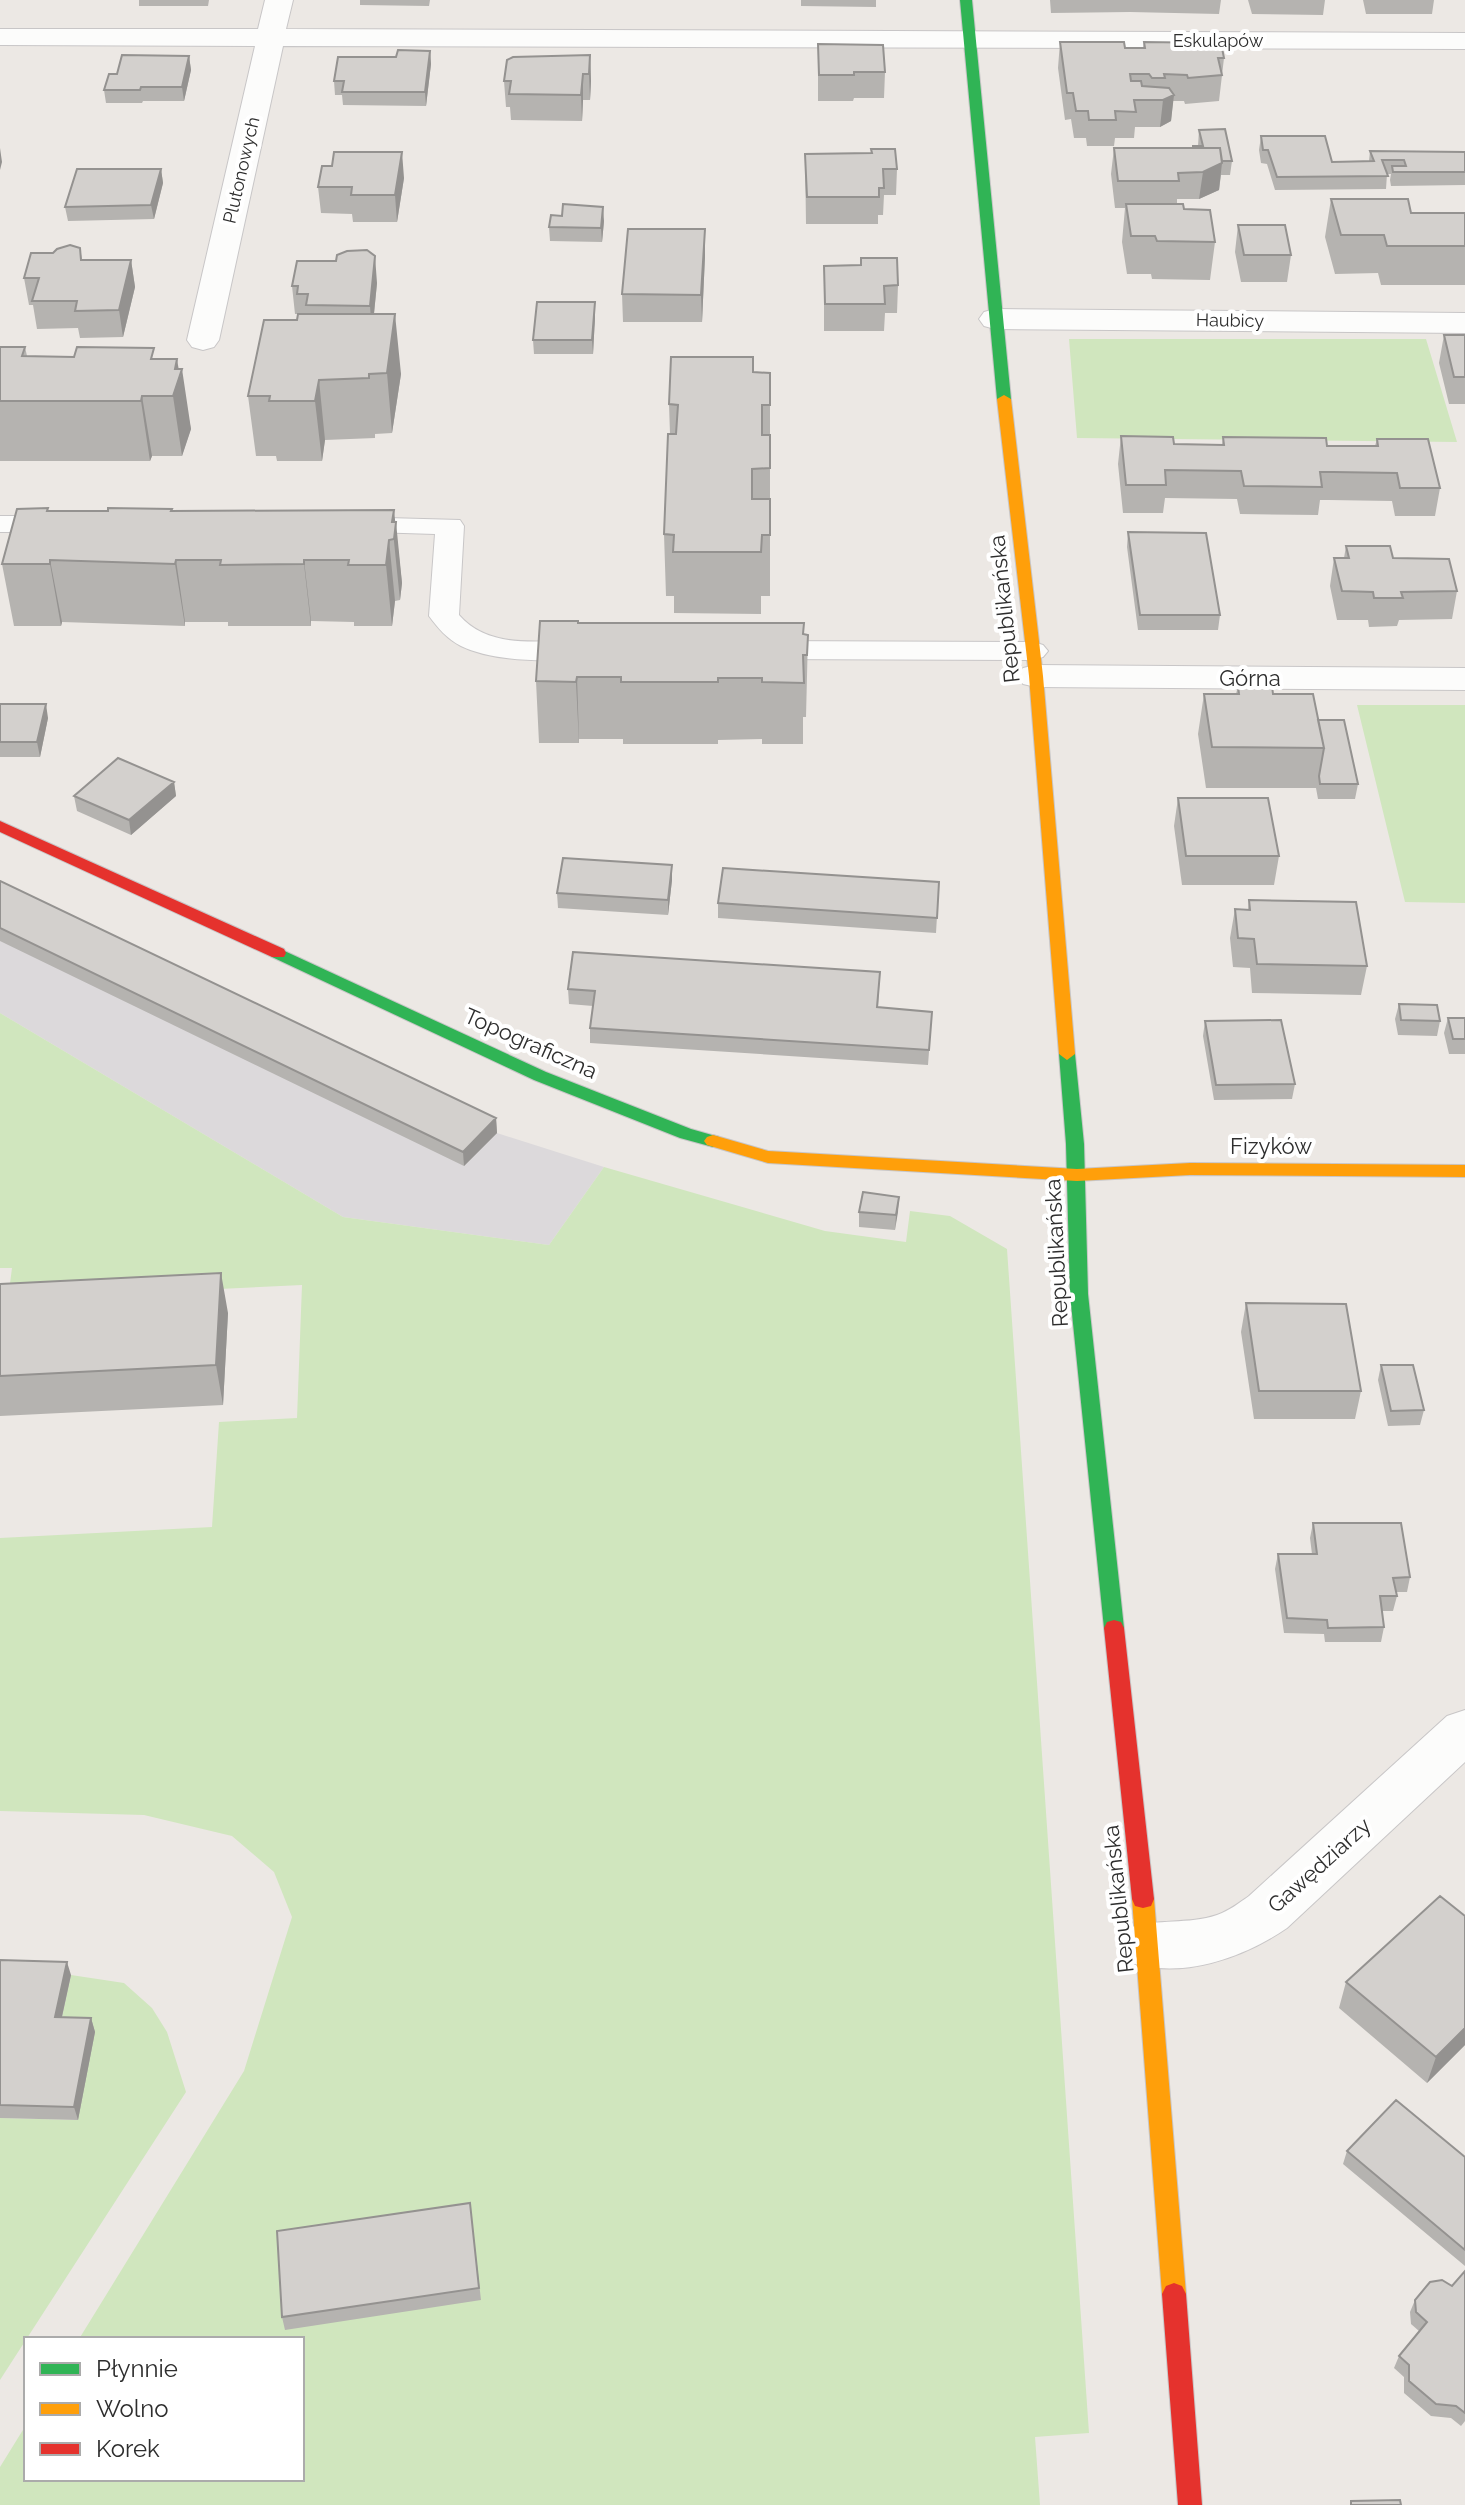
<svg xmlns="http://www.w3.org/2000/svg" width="1465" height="2505" viewBox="0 0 1465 2505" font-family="Raleway,sans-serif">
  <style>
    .industrial { fill: #dcd9db }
    .green { fill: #d0e6be }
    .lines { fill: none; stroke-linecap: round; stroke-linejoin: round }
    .lane-casing { stroke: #c8c6c7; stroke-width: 2 }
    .street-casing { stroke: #c8c6c7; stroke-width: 2 }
    .fast-casing { stroke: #c8c6c7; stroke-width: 2 }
    .slow-casing { stroke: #c8c6c7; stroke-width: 2 }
    .jam-casing { stroke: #c8c6c7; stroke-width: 2 }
    .lane { fill: #fcfcfb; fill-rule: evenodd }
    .street { fill: #fcfcfb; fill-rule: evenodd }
    .fast { fill: #30b455; fill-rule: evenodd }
    .slow { fill: #ff9f0a; fill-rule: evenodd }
    .jam { fill: #e5322d; fill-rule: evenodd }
    .wall { fill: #b5b3b0 }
    .shaded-wall { fill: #949290 }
    .building { fill: #d3d0cd; stroke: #949290; stroke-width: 2 }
    .labels { text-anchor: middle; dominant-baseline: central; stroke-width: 8; stroke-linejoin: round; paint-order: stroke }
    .far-street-label { font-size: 18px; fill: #2e2e2e; stroke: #fff }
    .street-label { font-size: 22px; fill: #2e2e2e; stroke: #fff }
  </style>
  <rect width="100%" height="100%" fill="#ece8e4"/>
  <path class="industrial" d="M0,895L497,1133L604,1167L549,1245L343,1217L0,1013Z"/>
  <path class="green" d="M1069,339H1426L1457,442L1077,438Z
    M1357,705H1465V903L1405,902Z
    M0,1013L343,1217L549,1245L604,1167L825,1231L906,1242L910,1211L950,1216L1007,1249L1089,2433L1035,2437L1040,2505H0V2467L26,2425V2479H302V2339H79L244,2071L292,1917L274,1872L232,1836L144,1815L0,1811V1538L212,1527L219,1422L297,1418L302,1285L8,1299L12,1268H0Z
    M71,1975L124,1983L152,2008L167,2032L186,2092L0,2380V2118L78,2120L59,2030Z"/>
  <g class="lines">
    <g class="lane-casing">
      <path id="lane" d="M0,516H62L72,518L76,524L72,530L62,532H0Z
        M350,517L460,520L464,526L459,615C490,651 543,640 586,640L596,643L601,649L596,655C561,664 493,662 461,646C447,639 438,628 429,616L435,534L340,531L336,525L340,519Z
        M761,641L1033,642L1043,645L1048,651L1043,657L1033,660L761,659L751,656L746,650L751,644Z"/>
    </g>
    <g class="street-casing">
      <path id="street" d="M265,0H293L286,29L1465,33V49L283,46L219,340L214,347L203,350L192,347L187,340L255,46L0,45V29H258Z
        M995,309L1465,313V333L995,329L984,326L979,319L984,312Z
        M1036,665L1465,668V690L1036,687L1023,684L1018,676L1023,668Z
        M1465,1710V1762L1287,1928C1243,1958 1181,1980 1129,1962L1121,1945L1129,1928C1158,1918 1188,1925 1217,1915C1229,1911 1239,1903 1249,1896L1447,1716Z"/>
    </g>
    <g class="fast-casing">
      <path id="fast" d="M960,0H972L1011,399L1004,403L997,399Z
        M278,948L546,1072L691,1129L719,1137L722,1141L713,1147L680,1138L534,1080L272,957L270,953Z
        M1067,1048L1075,1054L1084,1144L1088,1294L1124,1628L1121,1634L1114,1636L1107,1634L1104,1628L1070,1294L1066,1144L1059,1054Z"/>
    </g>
    <g class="slow-casing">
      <path id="slow" d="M1004,395L1011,399L1043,676L1075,1054L1067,1060L1059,1054L1029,676L997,399Z
        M713,1135L768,1151L1077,1169L1190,1163L1465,1165V1177L1190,1175L1077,1181L768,1163L707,1145L704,1141L707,1137Z
        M1143,1890L1151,1892L1154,1899L1186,2294L1182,2302L1174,2305L1166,2302L1162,2294L1132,1899L1135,1892Z"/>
    </g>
    <g class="jam-casing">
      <path id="jam" d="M0,821L284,949L286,953L284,957H272L0,832Z
        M1114,1620L1121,1622L1124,1628L1154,1899L1151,1906L1143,1908L1135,1906L1132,1899L1104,1628L1107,1622Z
        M1174,2283L1182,2286L1186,2294L1202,2505H1178L1162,2294L1166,2286Z"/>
    </g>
    <use href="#lane" class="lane"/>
    <use href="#street" class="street"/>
    <use href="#fast" class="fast"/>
    <use href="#slow" class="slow"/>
    <use href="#jam" class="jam"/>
  </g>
  <path class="wall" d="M139,0H209L208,6H139Z
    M360,0H430L429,6L360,5Z
    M801,0H876V7L801,6Z
    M1050,0H1221L1219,14L1130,12L1051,13Z
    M1248,0H1325L1323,15L1252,14Z
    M1363,0H1434L1432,14H1366Z
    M1060,42L1125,48H1143L1144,42L1224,58L1219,101L1185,104L1184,101H1173L1171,121L1160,127H1135L1134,138H1115L1114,146H1087L1086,138H1074L1071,119L1065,120L1058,68Z
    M818,44L885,72L884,98H854L853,101H818Z
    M430,51L431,64L426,106L343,105L342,95H335L334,81L396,57Z
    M590,55L591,81L590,100H583L582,121L511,120L510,107H506L504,81Z
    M189,56L191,70L184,101H143L142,103H106L104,90L117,74Z
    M1199,130L1232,161L1230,175H1221L1219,190L1199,199H1177V204L1184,209L1215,242L1210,280L1152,279L1151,274H1127L1122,242L1125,208H1115L1111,174L1114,148H1193L1198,146Z
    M1261,136L1332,162L1369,161L1370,151L1465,152V185L1391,186L1390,180L1391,174H1387L1386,189L1275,190L1267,164L1261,163L1259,150Z
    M805,154L897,169L896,195H884L883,215H878V224H806Z
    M161,169L163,183L154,219L68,221L65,207Z
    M404,178L397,222H353L352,214L321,213L318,187Z
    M1331,199L1411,213H1465V285H1381L1378,273L1335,274L1325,237Z
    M562,216L604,221L602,242L550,241L549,227Z
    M1238,225L1291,255L1287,282H1241L1235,252Z
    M80,248L82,260H131L135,287L123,337L80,338L78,328L37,329L33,305H29L24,278L53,253Z
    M705,256L702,322H623L622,294Z
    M861,258L898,285L897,313H885L884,331H824V266L861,265Z
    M377,283L374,314L401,374L392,433L375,434V438L325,440L322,461H277L276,456H256L248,396L297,320L299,314H295L292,286Z
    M595,317L593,354H534L533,340Z
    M1444,335H1465V404H1449L1439,363Z
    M25,347L27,356L155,359L178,369L191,429L182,456H152L150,461H0V401Z
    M753,372L770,373V596H761V614L674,613V596H666L664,534L670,434L669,404Z
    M1121,436L1174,444L1222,445L1223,437L1327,446H1375L1377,439L1440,488L1435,516H1395L1392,501L1329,500H1320L1318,515L1240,514L1237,499L1165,498L1163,513H1123L1118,464Z
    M48,511H172L395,522L402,583L400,600L395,601L392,626H354V622L311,621V626H228V622H185V626L62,622L61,626H14L2,564Z
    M1128,532L1220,615L1218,630H1138L1127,547Z
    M1346,546L1393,558L1457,591L1452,619L1399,620L1397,626L1369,627L1368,620H1337L1330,586L1334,558H1344Z
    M578,623L808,635L806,717H803V744H762V739L718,740V744H623V739H579V743H539L536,681Z
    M1238,686L1273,694L1318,720L1358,784L1355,799H1318L1316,788H1206L1198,734L1204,694H1236Z
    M0,704L48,718L40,757H0Z
    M174,782L176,796L131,835L77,811L74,796Z
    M1178,798L1279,856L1274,885H1182L1174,826Z
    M672,865V880L668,915L558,908L557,893Z
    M0,881L496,1118L497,1133L464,1166L0,941Z
    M939,882L936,933L718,918V903Z
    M1249,900L1367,966L1361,995L1252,993L1250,968L1233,967L1230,938L1235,909L1248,910Z
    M880,972L878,1008L932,1012L928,1065L590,1043V1028L593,1006L569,1004L568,989Z
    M1399,1004L1440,1021L1437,1036L1398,1035L1395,1019Z
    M1448,1018H1465V1054H1449L1444,1033Z
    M1205,1021L1295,1084L1292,1099L1214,1100L1203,1036Z
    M899,1197L895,1230L859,1227V1212Z
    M0,1284L228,1313L223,1405L0,1416Z
    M1246,1303L1361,1391L1355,1419H1254L1241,1332Z
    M1381,1365L1424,1410L1420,1425L1388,1426L1378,1380Z
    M1313,1523L1410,1577L1407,1592H1396L1397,1596L1393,1611H1382L1384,1627L1381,1642H1325L1324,1634L1284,1633L1275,1569L1278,1554H1312L1310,1538Z
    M0,1960L71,1975L62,2017L91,2018L95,2032L78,2120L0,2118Z
    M1346,1982L1465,2045L1427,2083L1339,2008Z
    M1347,2151L1465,2157V2266L1343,2164Z
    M470,2203L481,2300L285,2330L282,2317Z
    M1465,2271V2421L1461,2426L1451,2418L1431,2416L1404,2393V2377L1394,2368L1399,2356L1419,2331L1411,2324L1410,2312L1415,2300L1452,2286Z"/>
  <path class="shaded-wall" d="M430,51L431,64L426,106L425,92Z
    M590,55L591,81L590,100L589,74Z
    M189,56L191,70L184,101L182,87Z
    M583,74V100L582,121L581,95Z
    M1174,95L1171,121L1160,127L1163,100Z
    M0,148L2,162L0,170Z
    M402,152L404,178L397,222L395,195Z
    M1222,163L1219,190L1199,199L1203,172Z
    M161,169L163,183L154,219L151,205Z
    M603,207L604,221L602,242L601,228Z
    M705,229V256L702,322L701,295Z
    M375,256L377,283L372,333L370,306Z
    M131,260L135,287L123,337L119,310Z
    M595,302V317L593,354L592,340Z
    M395,314L401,374L392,433L387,373Z
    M177,359L180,377L182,369L191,429L182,456L173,396L175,369Z
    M319,380L325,440L322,461L315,401Z
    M142,396L152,456L150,461L141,401Z
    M394,510L396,529V522L402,583L400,600L392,522Z
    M389,540L395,601L392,626L386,565Z
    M50,560L62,622L61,626L50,564Z
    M176,560L185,622V626L175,564Z
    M304,560L311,621V626L304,564Z
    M577,677L579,739V743L576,682Z
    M46,704L48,718L40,757L37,742Z
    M174,782L176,796L131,835L129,820Z
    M672,865V880L668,915V900Z
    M496,1118L497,1133L464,1166L463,1152Z
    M899,1197L898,1212L895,1230L896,1215Z
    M221,1273L228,1313L223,1405L216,1365Z
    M67,1962L71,1975L59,2030L55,2017Z
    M91,2018L95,2032L78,2120L74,2107Z
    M1465,2028V2045L1427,2083L1436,2057Z"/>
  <path class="building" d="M1060,42H1124L1125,48H1145L1144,42L1221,43L1224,58H1218L1222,75L1188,78L1187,75L1164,74L1165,78H1152L1149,74H1130L1131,81H1141L1142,86L1169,88L1174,95L1163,100H1134L1136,112L1115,111L1116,120H1089L1088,111H1076L1073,93H1067Z
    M818,44L883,45L885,72H854V75H819Z
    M398,50L430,51L425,92H342L344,81H334L338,57H396Z
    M122,55L189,56L182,87H141L140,90H104L109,74H117Z
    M590,55L589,74H583L581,95L509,94L511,81H504L507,60L513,57Z
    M1225,129L1232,161H1222L1220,148H1193V146H1203L1199,130Z
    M1261,136H1325L1332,162L1374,161L1370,151L1465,152V172H1393L1392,166H1406L1404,160H1382L1388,176L1277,177L1268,150H1263Z
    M1114,148H1220L1222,163L1203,172L1178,173L1179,181H1118Z
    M871,149H895L897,169H883L884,188H879V197H807L805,154L872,153Z
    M334,152H402L395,195H351L352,187H318L322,166H332Z
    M77,169H161L151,205L65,207Z
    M1331,199H1408L1411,213H1465V246H1387L1384,235H1341Z
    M563,204L603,207L601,228L549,227L551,215L562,216Z
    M1126,204H1183L1184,209L1210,210L1215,242L1157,241L1155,236H1131Z
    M1238,225H1285L1291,255H1244Z
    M628,229H705L701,295L622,294Z
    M70,245L80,248L81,260H131L119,310L75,311L77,301H32L39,278H24L31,253H53L57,249Z
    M367,250L375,256L370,306L306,305L308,294H297L298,286H292L297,261H336L337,255L347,251Z
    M861,258H897L898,285L884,286L885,304H825L824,266L861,265Z
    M537,302H595L592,340H533Z
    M298,314H395L387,373L369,374V378L319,380L315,401H269L270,396H248L264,320H297Z
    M1444,335H1465V377H1454Z
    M0,347H25L22,356L74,357L77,347L154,348L151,359H177L175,369H182L173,396H142L141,401H0Z
    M671,357H753V372L770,373V405H762V435H770V468L752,469V499H770V535H762L761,552H673L674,535L664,534L668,434H676L678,405L669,404Z
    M1121,436L1173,437L1174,444L1224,445L1223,437L1326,438L1327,446H1378L1377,439H1428L1440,488H1400L1397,473L1333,472H1320L1322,487L1244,486L1241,471L1165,470L1166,485H1126Z
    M48,508L47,511H108V508L172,509L171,511L394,510L392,522H396L394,539L389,540L386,565H348L349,560H304V564L220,565L221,560H176L175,564L50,560V564H2L17,509Z
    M1128,532L1206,533L1220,615H1140Z
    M1346,546H1390L1393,558L1449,559L1457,591L1401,592L1403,598H1374L1373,592L1342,591L1334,558H1349Z
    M540,621H578V623H804L803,634L808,635L807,655H803L804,683L762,682V678H718V682H621V677H577L576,682L536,681Z
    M1238,686H1272L1273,694H1313L1324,748L1212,747L1204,694H1239Z
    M0,704H46L37,742H0Z
    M1318,720H1344L1358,784H1320L1319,776L1324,748Z
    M118,758L174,782L129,820L74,796Z
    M1178,798H1268L1279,856H1186Z
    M563,858L672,865L668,900L557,893Z
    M723,868L939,882L937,918L718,903Z
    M0,881L496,1118L463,1152L0,928Z
    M1249,900L1356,902L1367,966L1257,964L1254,939L1238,938L1235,909L1250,910Z
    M573,952L880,972L877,1007L932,1012L929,1050L590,1028L595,991L568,989Z
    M1399,1004L1437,1005L1440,1021L1401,1020Z
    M1448,1018H1465V1039H1453Z
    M1281,1020L1295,1084L1216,1085L1205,1021Z
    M863,1192L899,1197L896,1215L859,1212Z
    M221,1273L216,1365L0,1376V1284Z
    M1246,1303L1346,1304L1361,1391H1259Z
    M1381,1365H1413L1424,1410L1391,1411Z
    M1313,1523H1401L1410,1577L1393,1578L1397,1596H1380L1384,1627L1328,1628L1327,1620L1287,1618L1278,1554H1317Z
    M1440,1896L1465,1916V2028L1436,2057L1346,1982Z
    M0,1960L67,1962L55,2017L91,2018L74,2107L0,2105Z
    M1396,2100L1465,2157V2250L1347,2151Z
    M470,2203L479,2288L282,2317L277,2231Z
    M1465,2271V2413L1456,2406L1436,2404L1409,2381V2365L1399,2356L1427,2322L1416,2312L1415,2300L1430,2282L1442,2280L1452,2286Z
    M1400,2500L1401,2505H1351V2501Z"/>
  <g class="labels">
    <g class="far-street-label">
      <text x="1218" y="40">Eskulapów</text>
      <text transform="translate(241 170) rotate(-77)">Plutonowych</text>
      <text transform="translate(1230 320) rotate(1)">Haubicy</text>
    </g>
    <g class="street-label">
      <text transform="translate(1004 609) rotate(-96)">Republikańska</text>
      <text x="1250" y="678">Górna</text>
      <text transform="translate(531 1043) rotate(24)">Topograficzna</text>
      <text x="1271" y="1146">Fizyków</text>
      <text transform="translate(1056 1253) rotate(-93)">Republikańska</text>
      <text transform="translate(1319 1865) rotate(-42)">Gawędziarzy</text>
      <text transform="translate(1118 1899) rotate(-96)">Republikańska</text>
    </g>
  </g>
  <rect x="24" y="2337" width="280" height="144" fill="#ffffff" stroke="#ababab" stroke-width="2"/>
  <rect x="40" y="2363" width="40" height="12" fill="#30b455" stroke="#ababab" stroke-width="2"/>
  <text x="96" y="2377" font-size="24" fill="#2e2e2e">Płynnie</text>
  <rect x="40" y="2403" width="40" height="12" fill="#ff9f0a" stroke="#ababab" stroke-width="2"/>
  <text x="96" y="2417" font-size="24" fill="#2e2e2e">Wolno</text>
  <rect x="40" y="2443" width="40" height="12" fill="#e5322d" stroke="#ababab" stroke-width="2"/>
  <text x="96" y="2457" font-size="24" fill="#2e2e2e">Korek</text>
</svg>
